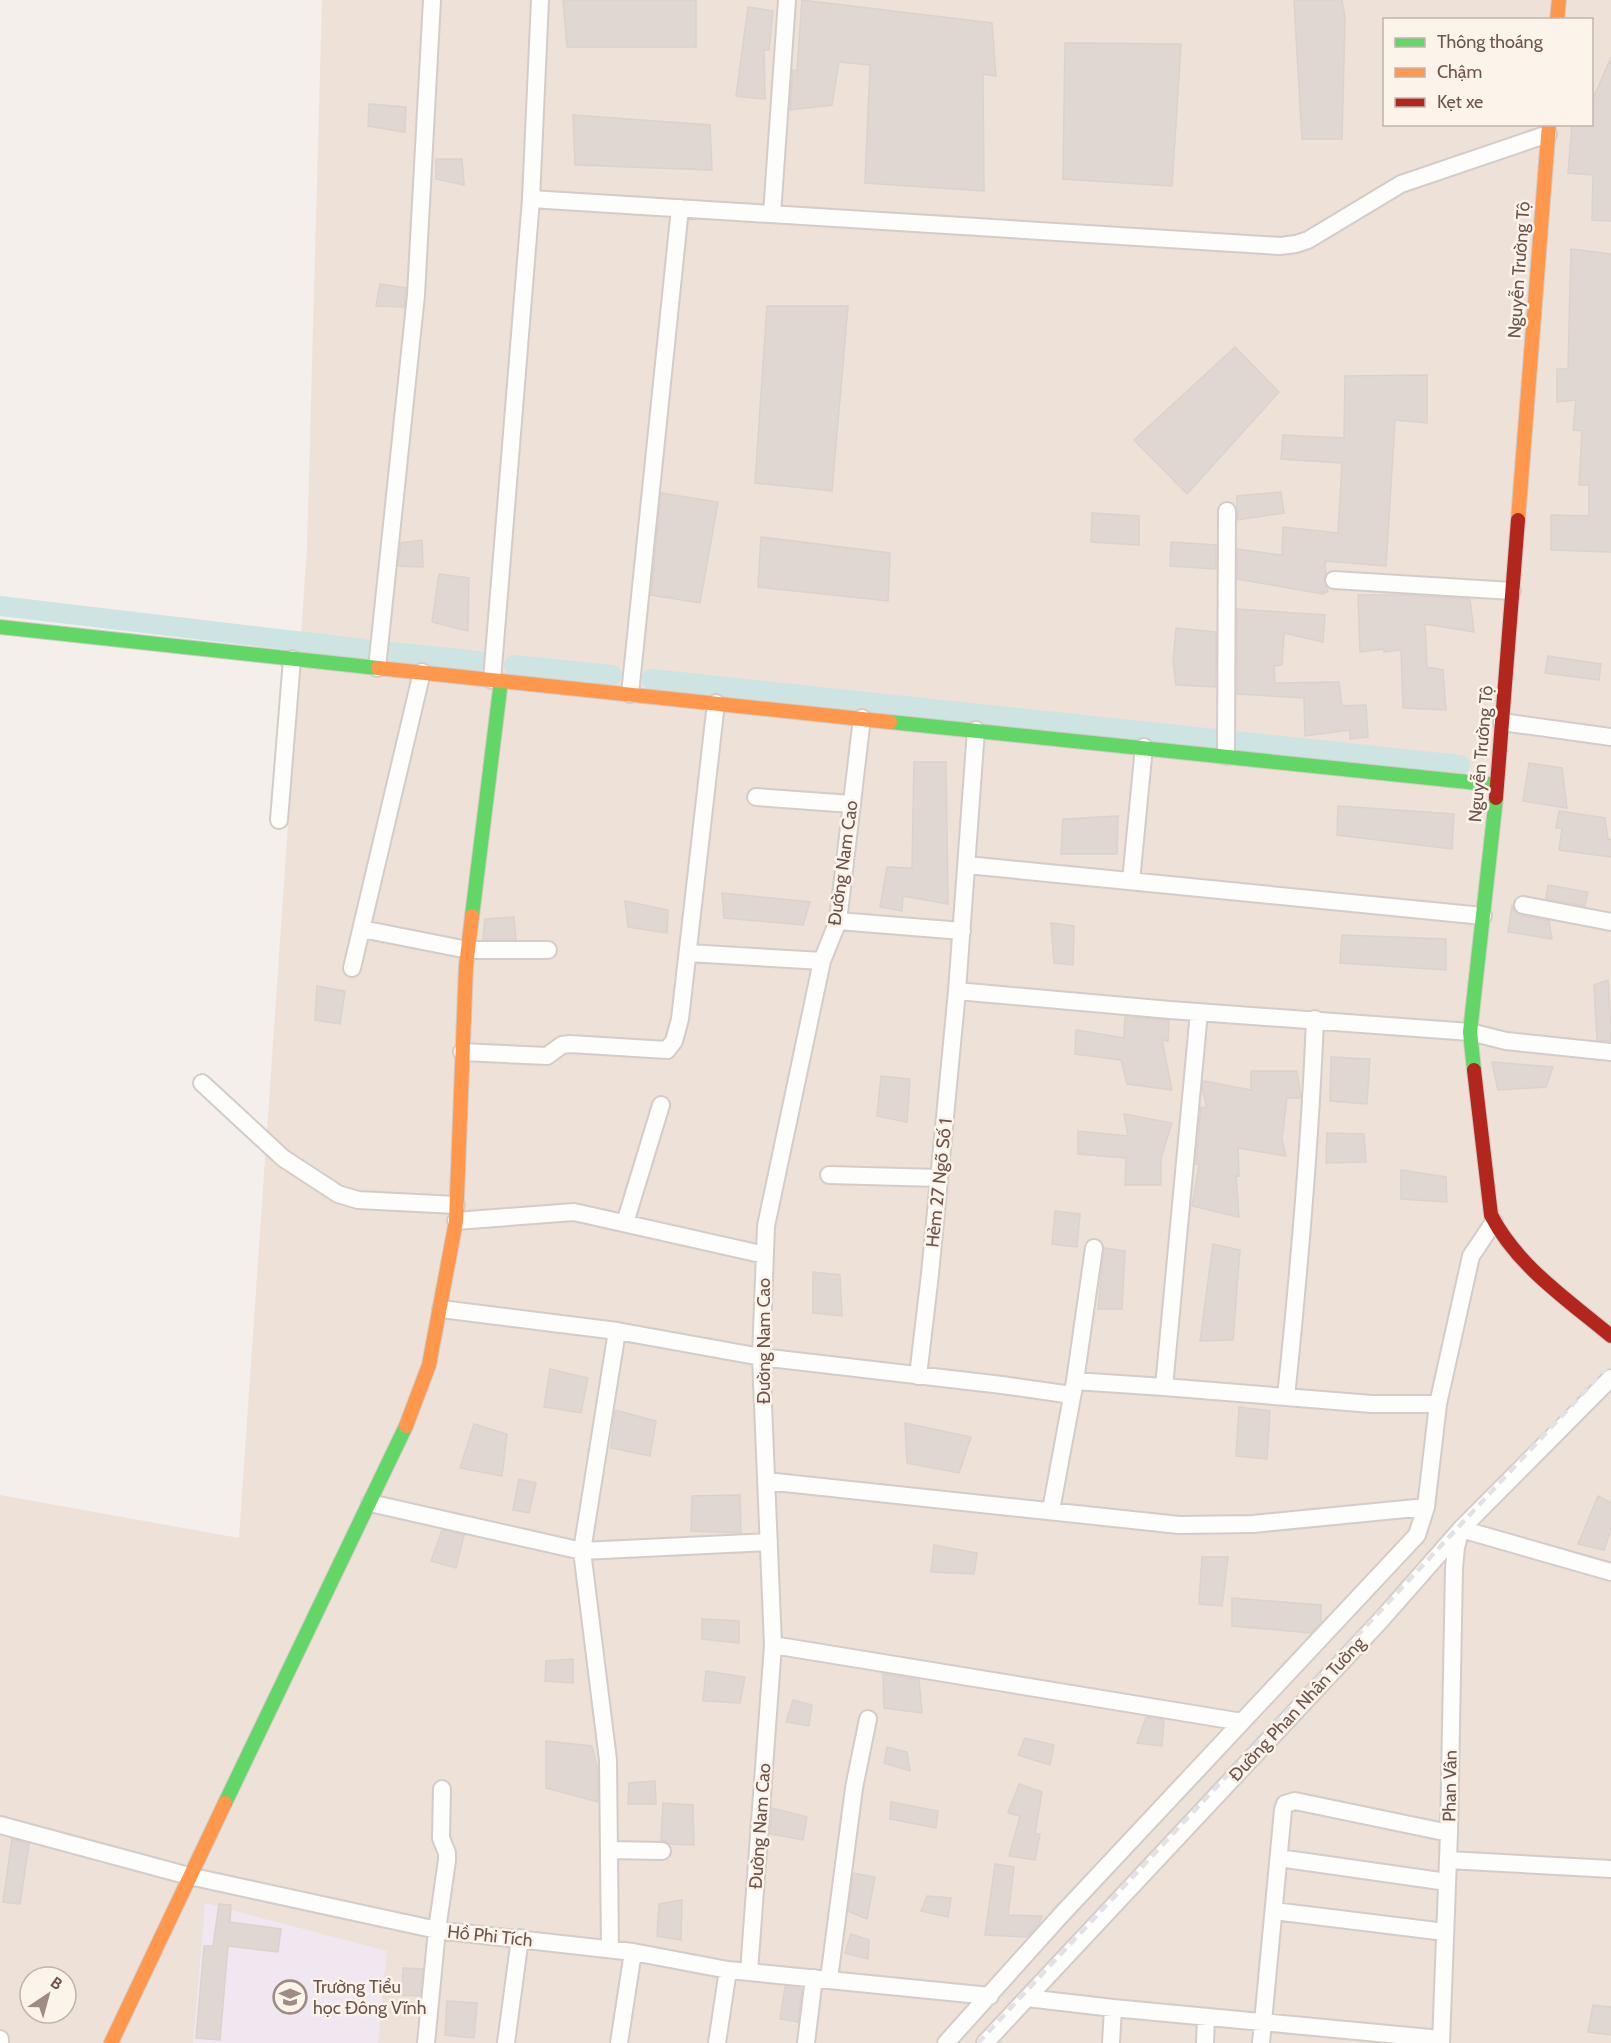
<svg xmlns="http://www.w3.org/2000/svg" width="1611" height="2043" viewBox="0 0 1611 2043" font-family="Cabin,sans-serif">
  <style>
    .residential { fill: #ede1d8; fill-rule: evenodd }
    .education { fill: #f0e7f0 }
    .lines { fill: none; stroke-linecap: round; stroke-linejoin: round }
    .canal { stroke: #cde4e3; stroke-width: 20 }
    .building { fill: #e0d7d2; stroke: #dcd2cd; stroke-width: 1.5 }
    .street-casing { stroke: #d3ccc8; stroke-width: 20 }
    .fast-casing { stroke: #d3cbc6; stroke-width: 16 }
    .slow-casing { stroke: #d3cbc6; stroke-width: 16 }
    .jam-casing { stroke: #d3cbc6; stroke-width: 16 }
    .street { stroke: #fdfdfc; stroke-width: 16 }
    .fast { stroke: #63d668; stroke-width: 14 }
    .slow { stroke: #ff974d; stroke-width: 14 }
    .jam { stroke: #b3261e; stroke-width: 14 }
    .rail { stroke: #e3e1e3; stroke-width: 4.5; stroke-dasharray: 9 6; stroke-linecap: butt }
    .labels { text-anchor: middle; dominant-baseline: central; stroke-width: 5; stroke-linejoin: round; paint-order: stroke }
    .street-label { font-size: 18px; fill: #6e554d; stroke: #fcf3ea }
    .poi-label { font-size: 18px; fill: #6e554d; stroke: #fcf3ea; text-anchor: start }
  </style>
  <rect width="100%" height="100%" fill="#f4efea"/>
  <path class="residential" d="M322,0H1611V2043H0V1495L239,1538L307,548ZM1384,20H1592V124H1384ZM30,1977H66V2013H30Z"/>
  <path class="education" d="M205,1903L387,1951L378,2043H193Z"/>
  <g class="lines">
    <path class="canal" d="M0,606L364,649
      M392,652L478,661
      M514,665L612,675
      M651,679L1460,765"/>
  </g>
  <path class="building" d="M563,0H696V47H567Z
    M802,0L992,23L996,76L983,74L984,191L865,183L870,65L839,62L832,105L790,110L793,70L797,71Z
    M1294,0H1342L1345,18L1342,139H1302Z
    M748,7L773,11L769,50H764L765,99L736,96Z
    M1065,43L1181,44L1172,186L1063,179Z
    M1611,57V221L1592,220L1593,175L1568,173L1572,124H1592V101Z
    M369,104L406,107L405,132L368,126Z
    M573,115L710,125L712,170L575,165Z
    M436,159H462L464,185L436,179Z
    M1571,249L1611,254V552L1551,550V515L1589,516V485H1579L1582,431L1573,430L1576,400L1557,402V369H1568Z
    M380,284L406,288L404,307L376,306Z
    M767,306H848L832,491L755,483Z
    M1235,347L1279,392L1187,494L1134,440Z
    M1427,375V423L1395,420L1386,566L1325,561L1326,573L1324,580L1328,592H1324V594L1237,579V549L1282,555L1283,527L1338,533L1342,463L1281,459L1283,435L1344,438L1345,376Z
    M1281,492L1284,513L1237,520V496Z
    M661,493L718,502L700,603L651,595Z
    M1092,513L1139,516V545L1091,542Z
    M761,537L890,553L888,601L758,587Z
    M422,540L423,567L398,566L401,543Z
    M1171,542L1216,545V569L1170,566Z
    M439,574L469,578L468,631L432,622Z
    M1358,595H1405L1470,599L1474,632L1425,624L1427,667L1443,670L1446,710L1403,708L1401,650L1384,652V649L1360,652Z
    M1237,609L1325,615L1323,642L1284,633L1282,665L1274,666L1275,683L1339,682L1342,706L1366,705L1368,737L1350,739V730L1305,736L1304,698L1237,694Z
    M1176,628L1216,632V687L1176,685L1173,661Z
    M1548,656L1601,664L1599,680L1545,673Z
    M914,762H946L948,904L903,896L902,911L880,907L887,867L912,868Z
    M1529,763L1562,768L1567,808L1523,801Z
    M1338,806L1454,814L1452,849L1337,835Z
    M1559,811L1605,818L1608,839L1611,840V857L1559,850L1562,828H1556Z
    M1118,816L1117,854H1061L1063,819Z
    M1548,885L1588,892L1585,906L1546,899Z
    M722,893L810,902L803,925L724,918Z
    M625,901L668,910L667,933L628,927Z
    M1512,906L1516,912L1520,915L1549,921L1552,939L1508,932Z
    M514,917L516,939H483L485,919Z
    M1051,923L1074,926L1073,965L1054,963Z
    M1342,935L1446,939V970L1340,963Z
    M1608,980L1611,1028L1610,1041L1597,1040L1594,985Z
    M317,986L345,991L340,1024L315,1020Z
    M1125,1017L1169,1020L1168,1041L1162,1040L1172,1090L1127,1084L1121,1060L1075,1054L1076,1030L1124,1038Z
    M1331,1057L1370,1059L1367,1104L1330,1101Z
    M1492,1062L1553,1067L1546,1087L1498,1090Z
    M1251,1071H1297L1301,1098H1287L1282,1139L1286,1156L1238,1148L1239,1176L1236,1175L1239,1217L1192,1206L1199,1165L1196,1164L1201,1107L1207,1108L1202,1088L1203,1081L1251,1090Z
    M881,1076L910,1079L907,1122L877,1116Z
    M1124,1114L1172,1123L1161,1158V1185H1125L1126,1158L1078,1154V1131L1128,1136Z
    M1327,1133L1364,1134L1366,1162L1326,1163Z
    M1401,1170L1446,1177L1447,1202L1401,1199Z
    M1055,1211L1080,1214L1077,1247L1052,1244Z
    M1213,1244L1240,1250L1233,1340L1200,1341Z
    M1104,1248L1125,1251L1122,1309H1098Z
    M813,1272L840,1275L842,1316L813,1313Z
    M550,1369L588,1378L581,1413L544,1407Z
    M1239,1407L1270,1411L1267,1459L1236,1456Z
    M615,1410L656,1421L650,1456L611,1448Z
    M905,1423L971,1437L959,1473L907,1463Z
    M474,1424L507,1434L502,1476L460,1468Z
    M519,1479L536,1483L529,1513L513,1510Z
    M740,1495L741,1533L691,1531L692,1496Z
    M1598,1496L1611,1503V1530L1604,1550L1578,1544Z
    M442,1530L464,1535L456,1568L431,1561Z
    M934,1545L977,1553L974,1574L931,1572Z
    M1202,1557H1228L1222,1606L1199,1604Z
    M1232,1598L1321,1605V1623L1311,1633L1232,1626Z
    M702,1619L739,1621V1643L702,1639Z
    M573,1659V1683L545,1681L546,1661Z
    M706,1671L745,1677L740,1703L703,1701Z
    M883,1674L919,1680L922,1713L884,1708Z
    M793,1700L812,1705L809,1726L786,1722Z
    M1146,1717L1164,1720L1162,1746L1137,1743Z
    M1025,1738L1054,1745L1050,1765L1018,1755Z
    M546,1741L592,1746L598,1771V1802L546,1788Z
    M887,1747L907,1752L910,1771L884,1763Z
    M655,1781L656,1804H628L629,1783Z
    M1019,1784L1042,1792L1035,1834H1040L1035,1860L1009,1856L1020,1816L1008,1813Z
    M891,1802L938,1811L936,1828L890,1819Z
    M663,1803L693,1805L694,1845L670,1844L661,1840Z
    M772,1808L807,1817L803,1840L770,1834Z
    M12,1839L29,1844L20,1904L3,1902Z
    M995,1864L1014,1867L1008,1915L1042,1916L1040,1922L1027,1937L985,1935Z
    M853,1873L875,1877L867,1919L848,1911Z
    M927,1896L951,1898L948,1917L921,1911Z
    M682,1900L681,1940L657,1936L659,1904Z
    M219,1904L231,1905L230,1922L281,1929L278,1952L228,1946L220,2040L196,2038L204,1946H213Z
    M851,1934L869,1940L868,1959L845,1953Z
    M403,1968L423,1969L420,1996L402,1995Z
    M785,1987L802,1989L798,2022L780,2019Z
    M447,2001L477,2003L474,2038L445,2035Z
    M1593,2005L1611,2007V2035L1588,2032Z"/>
  <g class="lines">
    <g class="street-casing">
      <path id="street" d="M531,199L1280,246L1296,244L1308,240L1401,184L1548,134
        M772,214L787,0
        M1334,580L1512,591
        M377,668L416,295L432,0
        M492,680L531,199L540,0
        M630,694L680,208
        M1502,722L1611,737
        M1226,756L1227,511
        M756,797L851,804
        M279,820L292,659
        M967,865L1483,916
        M1131,881L1144,747
        M1523,905L1611,922
        M838,921L962,931
        M362,929L468,950H548
        M688,953L822,961
        M352,968L422,672
        M957,991L1170,1010L1470,1032L1506,1041L1611,1052
        M462,1052L547,1056L562,1045L570,1044L667,1050L674,1041L680,1019L716,703
        M202,1083L283,1158L338,1194L358,1200L456,1205
        M829,1175L939,1178
        M456,1221L574,1212L765,1255
        M625,1223L661,1105
        M441,1309L617,1331L761,1357L1002,1385L1072,1395
        M918,1376L930,1274L957,991L976,730
        M1075,1381L1164,1387L1372,1404H1438
        M1164,1387L1199,1012
        M1286,1397C1299,1271 1310,1146 1315,1019
        M766,1481L1179,1525L1253,1524L1426,1507
        M370,1503L582,1551L769,1542
        M1051,1510L1075,1381L1094,1248
        M773,1645L1242,1722
        M0,1825L189,1876L437,1930L633,1952L728,1970L990,1996
        M609,1850L662,1851
        M1279,1858L1447,1882
        M1448,1860L1611,1869
        M1274,1911L1445,1932
        M610,1949L608,1760L582,1551L617,1331
        M749,1972L773,1645L761,1357L766,1226L822,961L838,921L862,718
        M829,1979L854,1788L868,1719
        M1027,1998L1113,2008L1441,2039
        M0,2039V2043
        M426,2043L437,1930L447,1860V1853L441,1838L442,1789
        M506,2043L520,1938
        M619,2043L633,1952
        M717,2043L728,1970
        M806,2043L814,1978
        M946,2043L1062,1914L1417,1535L1426,1507L1438,1404L1471,1256L1494,1222
        M985,2043L1381,1620L1461,1529L1611,1378
        M1111,2043L1113,2008
        M1205,2043L1206,2017
        M1261,2043L1283,1810L1285,1804L1295,1801L1449,1833
        M1441,2043L1449,1833L1454,1568L1456,1547L1461,1529L1611,1572"/>
    </g>
    <g class="fast-casing">
      <path id="fast" d="M0,627L378,668
        M890,722L1497,785
        M472,916L501,681
        M1474,1070L1470,1032L1496,798
        M225,1803L406,1426"/>
    </g>
    <g class="slow-casing">
      <path id="slow" d="M1557,20L1559,0
        M1518,520L1549,124
        M378,668L890,722
        M406,1426L429,1365L456,1221L466,966L472,916
        M111,2043L225,1803"/>
    </g>
    <g class="jam-casing">
      <path id="jam" d="M1496,798L1518,520
        M1474,1070L1491,1215C1517,1266 1568,1300 1611,1336"/>
    </g>
    <use href="#street" class="street"/>
    <use href="#fast" class="fast"/>
    <use href="#slow" class="slow"/>
    <use href="#jam" class="jam"/>
    <path class="rail" d="M978,2043L1611,1363"/>
  </g>
  <defs>
    <g id="school-ring" transform="scale(1.725)"><circle r="9.5" fill="#fcf3ea" stroke="#9d8b84" stroke-width="1.5"/><path d="M0-5L7-2L0 1L-7-2ZM-4 1L0 2.5L4 1V4Q0 6-4 4Z" fill="#9d8b84"/></g>
  </defs>
  <g fill-rule="evenodd">
    <use href="#school-ring" x="290" y="1997"/>
  </g>
  <g class="labels">
    <g class="street-label">
      <text transform="translate(1519 270) rotate(-86)">Nguyễn Trường Tộ</text>
      <text transform="translate(1481 754) rotate(-85)">Nguyễn Trường Tộ</text>
      <text transform="translate(843 863) rotate(-82)">Đường Nam Cao</text>
      <text transform="translate(939 1183) rotate(-84)">Hẻm 27 Ngõ Số 1</text>
      <text transform="translate(764 1341) rotate(-90)">Đường Nam Cao</text>
      <text transform="translate(1297 1709) rotate(-47)">Đường Phan Nhân Tường</text>
      <text transform="translate(1450 1786) rotate(-89)">Phan Vân</text>
      <text transform="translate(760 1826) rotate(-86)">Đường Nam Cao</text>
      <text transform="translate(490 1936) rotate(6)">Hồ Phi Tích</text>
    </g>
    <g class="poi-label">
      <text x="313" y="1987">Trường Tiểu<tspan x="313" dy="21">học Đông Vĩnh</tspan></text>
    </g>
  </g>
  <rect x="1383" y="18" width="210" height="108" fill="#fcf3ea" stroke="#c3b4ab" stroke-width="1.5"/>
  <rect x="1395" y="38" width="30" height="9" fill="#63d668" stroke="#c3b4ab" stroke-width="1.5"/>
  <text x="1437" y="48" font-size="18" fill="#6e554d">Thông thoáng</text>
  <rect x="1395" y="68" width="30" height="9" fill="#ff974d" stroke="#c3b4ab" stroke-width="1.5"/>
  <text x="1437" y="78" font-size="18" fill="#6e554d">Chậm</text>
  <rect x="1395" y="98" width="30" height="9" fill="#b3261e" stroke="#c3b4ab" stroke-width="1.5"/>
  <text x="1437" y="108" font-size="18" fill="#6e554d">Kẹt xe</text>
  <g transform="translate(48 1995) rotate(36)"><circle r="28" fill="#fcf3ea" stroke="#c3b4ab" stroke-width="1.5"/>
  <path d="M0-4.5L10 22L0 15L-10 22Z" fill="#9d8b84"/>
  <text y="-9" font-size="16" font-weight="bold" text-anchor="middle" fill="#6e554d">B</text>
  </g>
</svg>
